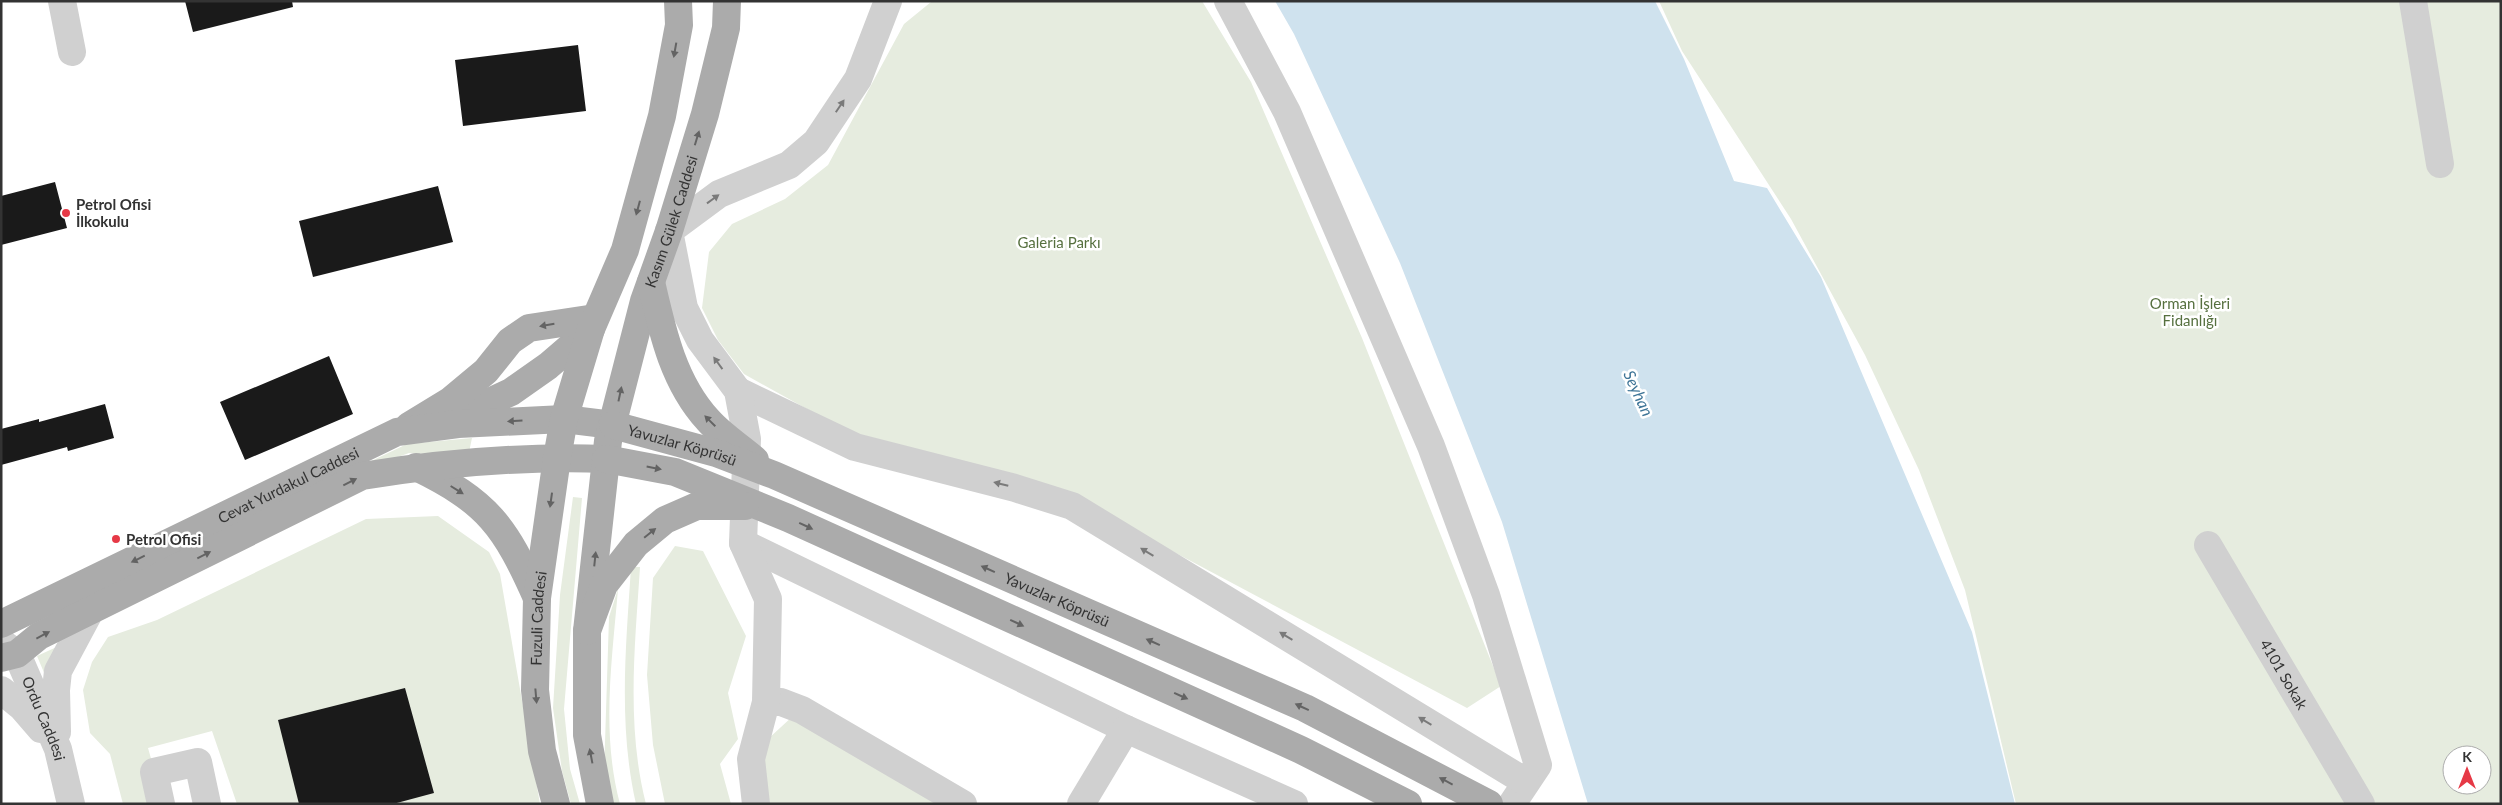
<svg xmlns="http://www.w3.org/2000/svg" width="2502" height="805" viewBox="0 0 2502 805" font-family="Lato,sans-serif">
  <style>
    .green { fill: #e6ecdf; fill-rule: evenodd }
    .water { fill: #cfe2ee }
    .building { fill: #1a1a1a }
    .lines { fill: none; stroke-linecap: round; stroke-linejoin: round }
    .minor { stroke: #d0d0d0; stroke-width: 28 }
    .major { stroke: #ababab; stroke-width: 28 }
    .major-bridge { stroke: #ababab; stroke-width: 28 }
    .oneway { fill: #636363 }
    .oneway2 { fill: #7a7a7a }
    .poi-dot { fill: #e63946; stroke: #fff; stroke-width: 2 }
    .labels { text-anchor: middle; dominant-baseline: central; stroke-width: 5; stroke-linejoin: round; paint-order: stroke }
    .poi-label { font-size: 15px; font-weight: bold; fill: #333; stroke: #fff; text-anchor: start }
    .street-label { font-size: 15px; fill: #333; stroke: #fff }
    .park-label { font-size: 15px; fill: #56703f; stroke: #fff }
    .water-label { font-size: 16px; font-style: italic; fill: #3f7597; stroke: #fff }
  </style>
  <rect width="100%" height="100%" fill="#fff"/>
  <path class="green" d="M1202,1L1251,82L1362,338L1501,686L1467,708L1063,493L850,433L744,374L718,340L702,308L709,252L732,224L785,199L828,165L904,24L931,2Z
    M1659,1H2501V804H2016L1965,590L1919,470L1865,355L1791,219L1682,51ZM2452,755H2482V785H2452Z
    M472,438L468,457L409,453L367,468L32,627L29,624L407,444Z
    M573,497L582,498L564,709L570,769L580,804H571L562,771L553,708L560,595Z
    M438,516L489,552L500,574L540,804H237L212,731L148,748L164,804H123L110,754L90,733L83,690L92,662L108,637L157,620L366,519Z
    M675,546L703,551L746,636L728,693L738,739L720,764L731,804H665L653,745L647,675L653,578Z
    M631,567H640C635,646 626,726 646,804H636C618,725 626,646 631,567Z
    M618,589C612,661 601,733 620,804H612L604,774L609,617Z
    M61,645L48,682L37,656Z
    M793,716L936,804H766L754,752Z"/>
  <path class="water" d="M1275,1H1655L1684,59L1734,181L1767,188L1821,277L1972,632L2015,804H1588L1502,522L1400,263L1294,34Z"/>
  <path class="building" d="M185,1H292L293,7L193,32Z
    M578,45L586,111L463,126L455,60Z
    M55,182L67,228L1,245V196Z
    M438,186L453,242L313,277L299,221Z
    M329,356L353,414L245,460L220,402Z
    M105,404L114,438L68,451L67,447L1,465V429L39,419V422Z
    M405,688L434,793L393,804H299L278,720Z"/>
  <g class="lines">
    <g class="minor">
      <path d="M62,1L72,52"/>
      <path d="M1228,1L1287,112L1431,446L1486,595L1538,765L1512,804"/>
      <path d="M2413,1L2440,164"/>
      <path d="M738,391L855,447L1015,488L1072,506L1526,782"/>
      <path d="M743,543L1126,729L1294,804"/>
      <path id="s1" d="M2208,545L2361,804"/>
      <path id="s2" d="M1,642L17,654L58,749L71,804"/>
      <path d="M1,690L22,707L41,729"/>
      <path d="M766,702H781L802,710L963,804"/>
      <path d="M57,732L56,690L58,671L89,613"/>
      <path d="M161,804L154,772L198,762L207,804"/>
      <path d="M756,804L751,759L766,702L768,599L743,543L747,439L738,391L700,340L684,308L669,231L719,194L789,165L816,142L858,79L888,1"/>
      <path d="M1081,804L1126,729"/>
    </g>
    <g class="major">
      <path d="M453,419L511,392L548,366L591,329"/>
      <path d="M409,426L450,401L486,371L510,341L529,328L595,318"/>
      <path d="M416,467C488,502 505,526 537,598"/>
      <path id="s3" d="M1,624L397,432L458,424L564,419L613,425"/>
      <path d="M1,658L17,654L39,636L362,476C442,463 525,456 606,459"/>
      <path id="s4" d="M556,804L542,751L535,690L537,598L557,458L564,419L591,329L625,250L662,116L679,25L678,1"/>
      <path id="s5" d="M600,804L587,735V631L608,441L644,301L669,231L705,114L726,28L727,1"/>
    </g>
    <g class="major-bridge">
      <path d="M651,282C662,330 673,382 708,420C721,435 740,447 755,460"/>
      <path id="s6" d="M613,425L716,453L774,475L1305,708L1489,804"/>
      <path d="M606,459L675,472L788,518L1301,750L1408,804"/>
      <path d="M587,631L604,585L636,544L665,520L697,506H745"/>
    </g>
  </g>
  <defs><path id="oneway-solid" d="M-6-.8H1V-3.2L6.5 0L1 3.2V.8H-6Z" transform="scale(1.25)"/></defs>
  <g class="oneway">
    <use href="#oneway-solid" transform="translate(675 50) rotate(100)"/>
    <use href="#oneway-solid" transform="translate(697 138) rotate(-73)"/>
    <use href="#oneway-solid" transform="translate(638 208) rotate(105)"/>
    <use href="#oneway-solid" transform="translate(547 325) rotate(170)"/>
    <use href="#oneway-solid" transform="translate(620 394) rotate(-78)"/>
    <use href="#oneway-solid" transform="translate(515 421) rotate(177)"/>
    <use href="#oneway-solid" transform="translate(710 421) rotate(-135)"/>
    <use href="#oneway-solid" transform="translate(654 468) rotate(11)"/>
    <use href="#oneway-solid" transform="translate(350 482) rotate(-27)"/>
    <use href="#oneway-solid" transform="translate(457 490) rotate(32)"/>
    <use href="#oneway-solid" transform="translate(551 500) rotate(98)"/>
    <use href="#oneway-solid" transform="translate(806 526) rotate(25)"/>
    <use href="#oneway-solid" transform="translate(650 533) rotate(-39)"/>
    <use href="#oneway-solid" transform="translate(204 555) rotate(-27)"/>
    <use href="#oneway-solid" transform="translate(138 559) rotate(154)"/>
    <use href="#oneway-solid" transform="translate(595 559) rotate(-84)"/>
    <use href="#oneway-solid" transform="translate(988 569) rotate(-156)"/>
    <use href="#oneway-solid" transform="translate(1017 623) rotate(25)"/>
    <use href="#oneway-solid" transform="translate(43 635) rotate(-28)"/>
    <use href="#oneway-solid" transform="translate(1153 642) rotate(-156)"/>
    <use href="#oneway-solid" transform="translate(536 696) rotate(85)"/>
    <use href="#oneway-solid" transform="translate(1181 696) rotate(24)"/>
    <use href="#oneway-solid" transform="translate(1302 707) rotate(-155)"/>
    <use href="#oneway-solid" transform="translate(591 756) rotate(-101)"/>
    <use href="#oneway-solid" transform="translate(1446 781) rotate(-152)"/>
  </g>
  <g class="oneway2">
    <use href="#oneway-solid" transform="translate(840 106) rotate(-56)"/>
    <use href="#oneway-solid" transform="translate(713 199) rotate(-36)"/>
    <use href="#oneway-solid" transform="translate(718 363) rotate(-126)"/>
    <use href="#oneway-solid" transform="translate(1001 484) rotate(-166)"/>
    <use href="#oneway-solid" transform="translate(1147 552) rotate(-149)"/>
    <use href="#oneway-solid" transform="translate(1286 636) rotate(-149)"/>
    <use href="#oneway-solid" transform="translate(1425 721) rotate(-149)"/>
  </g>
  <g class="poi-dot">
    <circle cx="66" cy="213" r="5"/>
    <circle cx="116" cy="539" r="5"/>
  </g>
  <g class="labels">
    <g class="poi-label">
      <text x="76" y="204">Petrol Ofisi<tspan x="76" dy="17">İlkokulu</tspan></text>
      <text x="126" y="539">Petrol Ofisi</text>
    </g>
    <g class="street-label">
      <text stroke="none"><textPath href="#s5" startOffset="594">Kasım Gülek Caddesi</textPath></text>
      <text stroke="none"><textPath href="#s6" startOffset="72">Yavuzlar Köprüsü</textPath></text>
      <text stroke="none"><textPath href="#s3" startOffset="319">Cevat Yurdakul Caddesi</textPath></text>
      <text stroke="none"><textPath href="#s6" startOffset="478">Yavuzlar Köprüsü</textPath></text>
      <text stroke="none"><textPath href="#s4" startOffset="188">Fuzuli Caddesi</textPath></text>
      <text stroke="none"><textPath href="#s1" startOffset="150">4101 Sokak</textPath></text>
      <text stroke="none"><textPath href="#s2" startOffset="90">Ordu Caddesi</textPath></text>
    </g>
    <g class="park-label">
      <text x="1059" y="242">Galeria Parkı</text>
      <text x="2190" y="303">Orman İşleri<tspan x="2190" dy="17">Fidanlığı</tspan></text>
    </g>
    <g class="water-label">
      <text transform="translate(1639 393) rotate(65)">Seyhan</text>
    </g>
  </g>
  <rect width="2502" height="805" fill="none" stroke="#333333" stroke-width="5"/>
  <g transform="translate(2467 770)"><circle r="24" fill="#ffffff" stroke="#adadad"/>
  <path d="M0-4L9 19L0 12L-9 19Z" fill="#e63946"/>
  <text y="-8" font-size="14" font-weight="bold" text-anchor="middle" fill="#333333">K</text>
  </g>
</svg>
